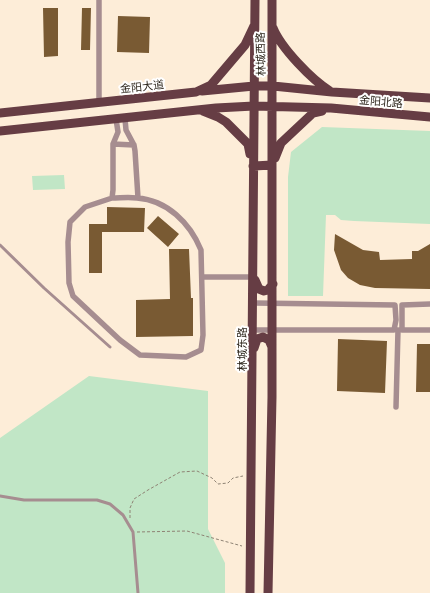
<svg xmlns="http://www.w3.org/2000/svg" width="430" height="593" viewBox="0 0 430 593" font-family="'Open Sans','Noto Sans SC',sans-serif">
  <style>
    .green { fill: #c1e6c6 }
    .building { fill: #795a33 }
    .lines { fill: none; stroke-linecap: round; stroke-linejoin: round }
    .path { stroke: #8e8374; stroke-width: 1; stroke-dasharray: 3 2; stroke-linecap: butt }
    .service { stroke: #a68d90; stroke-width: 3 }
    .minor { stroke: #a68d90; stroke-width: 5.5 }
    .primary { stroke: #663d44; stroke-width: 9 }
    .labels { text-anchor: middle; dominant-baseline: central; stroke-width: 4; stroke-linejoin: round; paint-order: stroke }
    .street-label { font-size: 11px; fill: #2d261c; stroke: #fff }
  </style>
  <rect width="100%" height="100%" fill="#fdedd8"/>
  <path class="green" d="M322,127L430,131V224L354,221L341,220L335,215H326L323,296H288V177L291,152Z
    M64,175L65,189L33,190L32,176Z
    M89,376L208,391V529L225,563V593H0V438Z"/>
  <path class="building" d="M43,8H58V56L44,57Z
    M82,8H91L90,50H81Z
    M118,16L150,17L149,53L117,52Z
    M107,207L145,208L144,232H102V273H89V224H107Z
    M158,216L179,234L168,247L147,228Z
    M335,234L363,250L379,252L380,260L412,259V251H418L430,244V289L375,288L360,285L348,278L341,270L334,250Z
    M169,249H189L191,298H193V336L136,337V300L170,299Z
    M338,339L387,341L385,393L337,391Z
    M417,344H430V392H416Z"/>
  <g class="lines">
    <path class="path" d="M130,518V508L134,499L148,490L180,472L197,471L212,478L218,484L228,483L233,478L243,476
      M137,532L187,531L242,546"/>
    <path class="service" d="M0,245L44,288L110,347
      M0,496L24,500H97L110,504L123,515L133,532L138,593"/>
    <path class="minor" d="M99,102V0
      M125,119L126,130L134,145L135,151L138,198
      M113,144L134,145
      M112,198C120,198 128,197 137,198C167,200 190,223 201,250L203,335L201,350L186,357L140,355L120,340L73,296L69,283L68,242L70,222L85,207Z
      M112,198L113,190V144L118,132L116,119
      M202,277H254
      M253,303L395,305L396,320L394,330H253
      M430,304L402,305V330H430
      M396,407L398,330"/>
    <path class="primary" d="M273,28C281,48 312,80 330,91
      M202,91L254,86H273L332,92L430,98
      M203,111L218,117L226,122L248,144L250,154
      M0,113L196,92L211,85L245,45L254,26
      M0,131L216,108L254,106L331,108L430,117
      M275,158L281,143L313,113L322,111
      M253,166L272,165
      M255,280L259,289L264,291L268,290L273,284
      M254,348L257,339L263,337L269,340L272,347
      M250,593L255,0
      M268,593L272,397V0"/>
  </g>
  <g class="labels">
    <g class="street-label">
      <text transform="translate(260 54) rotate(-91)">林城西路</text>
      <text transform="translate(142 86) rotate(-6)">金阳大道</text>
      <text transform="translate(381 101) rotate(5)">金阳北路</text>
      <text transform="translate(241 349) rotate(-90)">林城东路</text>
    </g>
  </g>
</svg>
